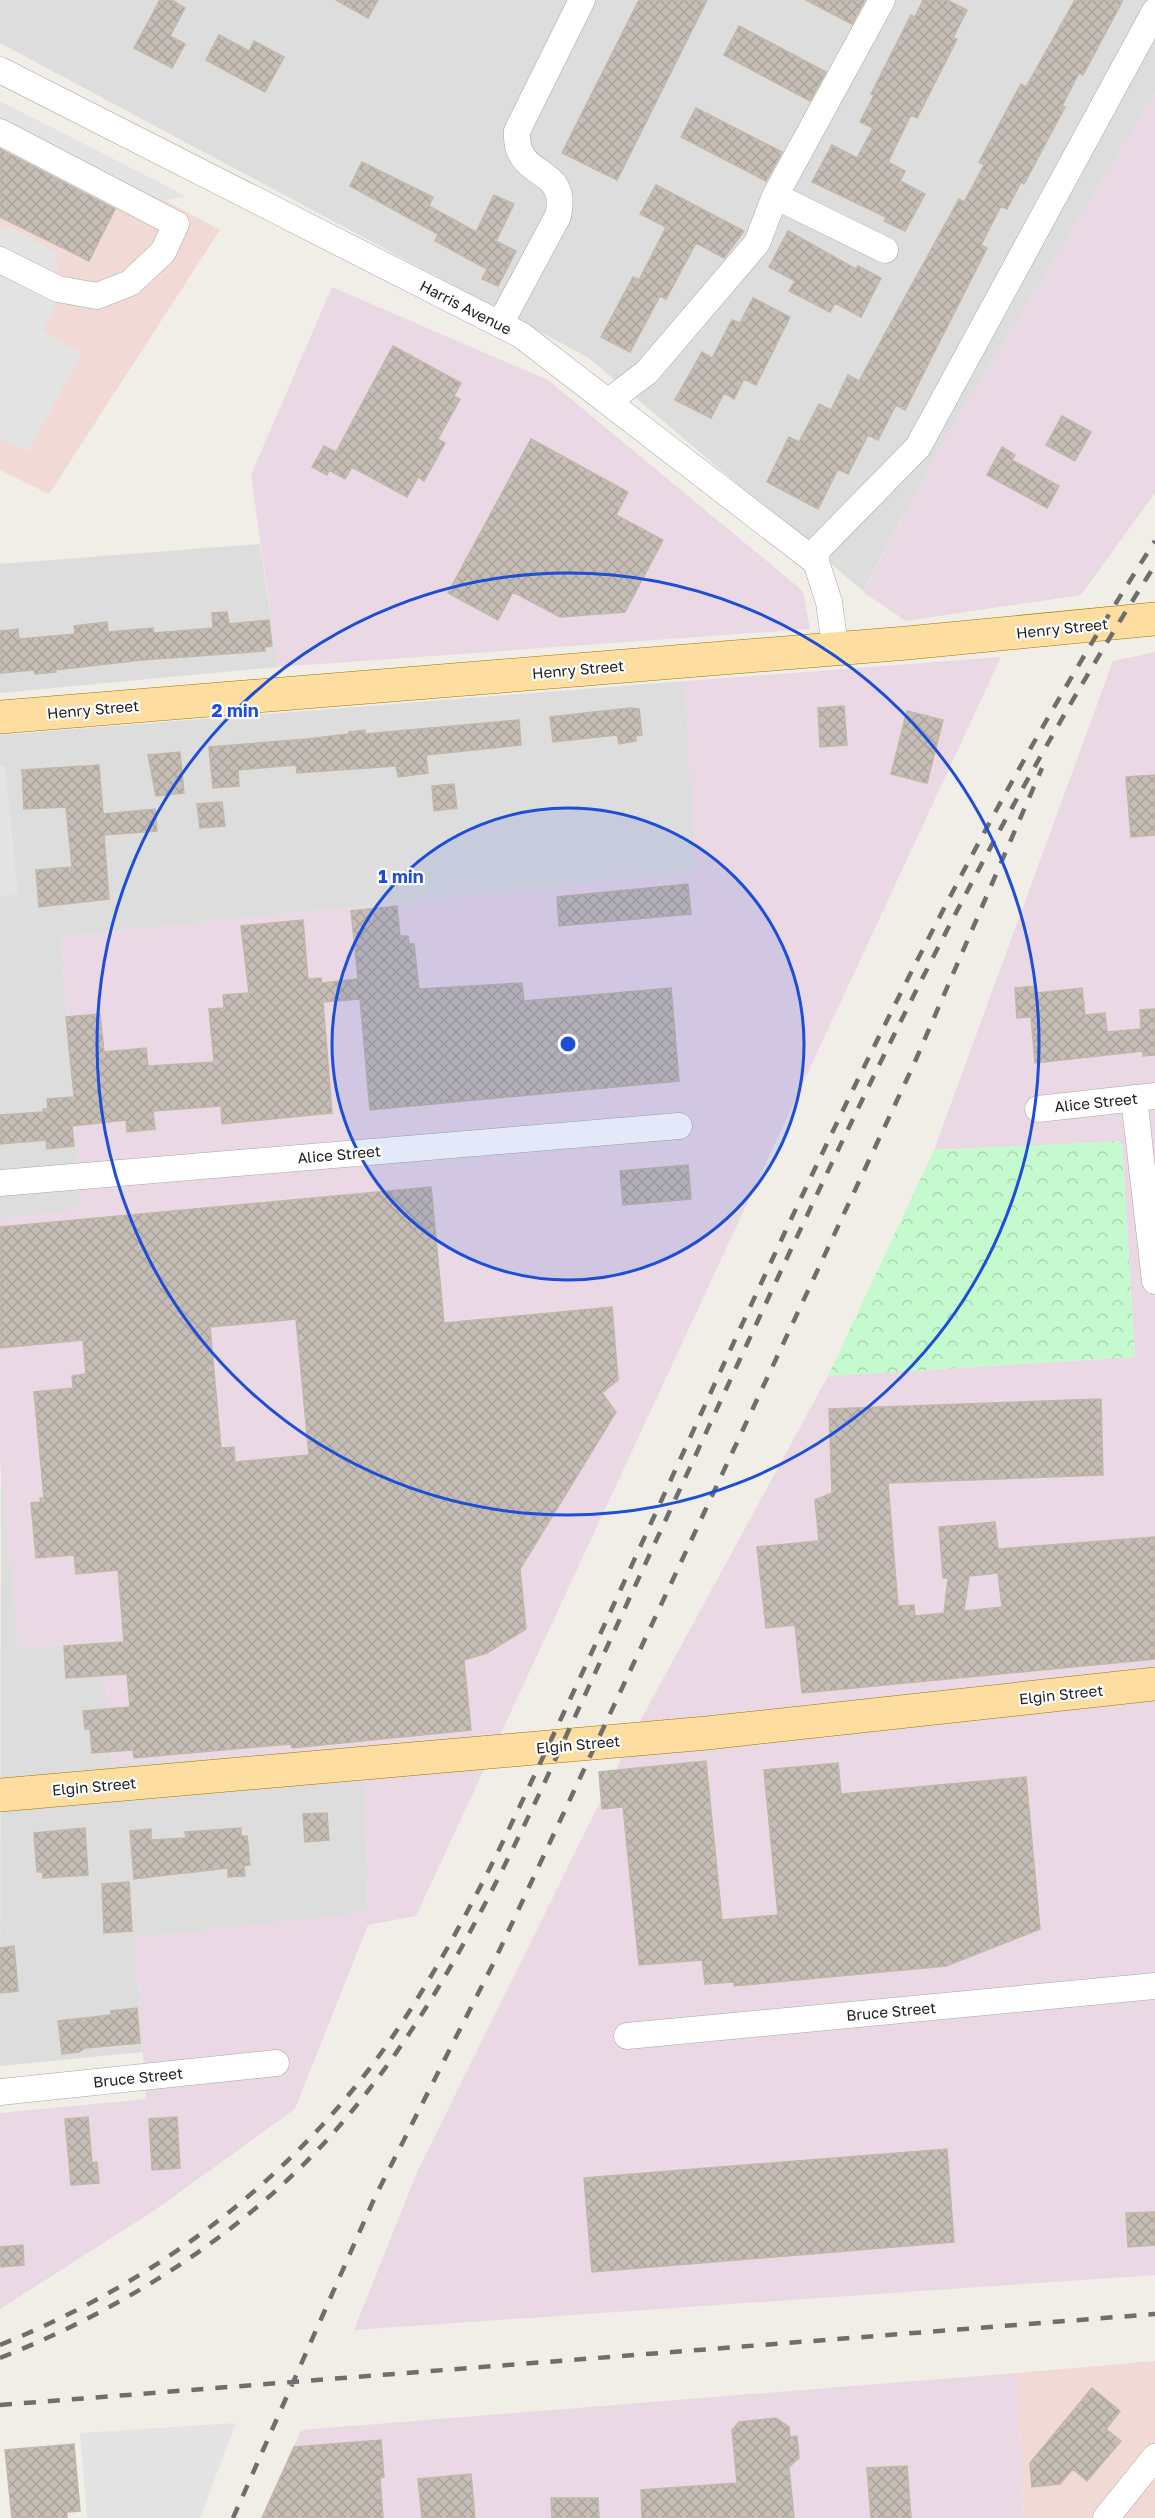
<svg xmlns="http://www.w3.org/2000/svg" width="1155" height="2518" viewBox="0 0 1155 2518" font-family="'Golos Text',sans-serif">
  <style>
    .residential { fill: #dedddd }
    .commercial { fill: #f1dad6 }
    .industrial { fill: #ead9e5 }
    .park { fill: url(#park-crowns) }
    .parking { fill: #e4e4e4 }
    .building { fill: url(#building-cross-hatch); stroke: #c3b7a9; stroke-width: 1.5; fill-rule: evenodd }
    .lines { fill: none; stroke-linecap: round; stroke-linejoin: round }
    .minor-casing { stroke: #a7a7a7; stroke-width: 27 }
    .major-casing { stroke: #9d7700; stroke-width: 34 }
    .minor { stroke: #fff; stroke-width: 26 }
    .major { stroke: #fddda0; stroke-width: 33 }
    .rail { stroke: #6e6e6e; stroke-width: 4.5; stroke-dasharray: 12 12; stroke-linecap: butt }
    .ring { fill: none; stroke: #1d4ed8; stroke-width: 3 }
    .labels { text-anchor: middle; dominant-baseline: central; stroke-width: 4.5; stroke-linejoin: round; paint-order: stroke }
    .street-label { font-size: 15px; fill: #202020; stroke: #fff }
    .centre { fill: #1d4ed8; stroke: #fff; stroke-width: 3 }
    .ring-label { font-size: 18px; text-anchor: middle; font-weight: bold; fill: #1d4ed8; stroke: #fff; stroke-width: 4.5; stroke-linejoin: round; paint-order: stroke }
  </style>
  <defs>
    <pattern id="park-crowns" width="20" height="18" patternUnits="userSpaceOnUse" patternTransform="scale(1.5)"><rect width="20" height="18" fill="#c5face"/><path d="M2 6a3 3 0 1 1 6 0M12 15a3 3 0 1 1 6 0" fill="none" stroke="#a9d6b1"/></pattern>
    <pattern id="building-cross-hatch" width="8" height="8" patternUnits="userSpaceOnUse" patternTransform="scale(1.5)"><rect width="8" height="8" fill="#c6beb6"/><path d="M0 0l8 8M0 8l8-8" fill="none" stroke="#aaa39c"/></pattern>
  </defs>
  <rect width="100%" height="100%" fill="#f1eee7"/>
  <path class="residential" d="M0,0H1155V94L945,439L863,591L589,358L0,43Z
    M260,544L278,667L0,693V564Z
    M685,681L696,872L61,937L81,1209L0,1219V735Z
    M1,1462L19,1649L103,1641L111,1764L364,1749L368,1913L135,1938L143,2052L0,2066Z"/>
  <path class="commercial" d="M0,112L220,230L49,494L0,470Z
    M1155,2361V2518H1024L1016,2373Z"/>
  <path class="industrial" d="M1155,94V493L1081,595L906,621L863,592L945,439Z
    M332,287L548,380L803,591L810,629L278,667L251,475Z
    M1155,652V2275L354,2330L418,2170L639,1723L828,1376L1135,1357L1122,1142L934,1150L1113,661Z
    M1001,657L416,1916L368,1925L295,2109L155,2210L0,2309V2113L146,2099L135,1938L368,1912L364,1749L111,1764L103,1641L19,1649L0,1463V1219L81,1208L61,937L695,872L685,681Z
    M1016,2373L1024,2518H262L301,2430Z"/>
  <path class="park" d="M1122,1141L1135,1357L828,1376L934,1150Z"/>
  <path class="parking" d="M0,101L186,196L163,201L0,117Z
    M7,226L56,252L59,298L43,331L82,354L28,451L0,439V230Z
    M5,765L18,895L0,896V766Z
    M236,2423L200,2518H87L80,2433Z"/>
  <path class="building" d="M160,0H172L185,8L170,36L185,44L172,68L134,48Z
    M336,0H378L368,18Z
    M639,0H707L617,180L562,153Z
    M806,0H865L852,24Z
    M923,0H947L967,10L953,38L957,39L917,118L911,115L888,162L905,171L900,181L925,194L905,231L884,221L886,217L812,182L832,145L857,158L873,128L860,122L874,95L871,94L911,15L915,17Z
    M1075,0H1123L1083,75L1079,73L1062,106L1065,107L1024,184L1021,182L1007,209L1001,206L981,245L987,248L905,410L896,405L878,440L868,435L848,474L838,469L818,509L767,482L789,437L799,442L819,404L831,410L848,375L859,381L959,199L964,202L984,165L979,162L1021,84L1026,87Z
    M739,26L826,72L810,101L724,55Z
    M219,35L249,51L254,41L284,57L265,92L206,60Z
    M696,108L782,152L766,181L681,137Z
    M0,149L115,209L89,261L0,217Z
    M362,162L433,197L429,206L476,232L494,195L514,204L496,241L516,251L498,286L482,279L487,269L435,241L438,234L350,186Z
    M656,185L744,231L724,258L696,243L666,299L660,296L630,352L601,337L633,277L639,280L666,227L640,214Z
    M788,231L856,269L858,266L881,278L861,317L835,303L830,312L789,291L795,281L769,267Z
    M753,298L790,317L756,385L744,379L734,399L724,393L711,418L675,400L702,352L712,358L732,320L740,323Z
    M393,346L461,383L454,396L460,399L438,439L445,443L424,481L418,477L407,497L352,467L345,479L329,470L327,475L312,467L324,446L336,452Z
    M1062,416L1091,432L1075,461L1046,445Z
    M531,439L628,492L616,515L663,540L625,612L560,617L513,592L498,620L448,593Z
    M1002,447L1015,455L1012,460L1059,486L1047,508L987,475Z
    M227,612L229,624L269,620L272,646L265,647V651L142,660L55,670L56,672L35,674L34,670L0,673V631L18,629L19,639L75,634L74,626L107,622L108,632L153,628L154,633L213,628L212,613Z
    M844,706L847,745L820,747L818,708Z
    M630,708L639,709L642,735L635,736L636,741L619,744L617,735L553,742L550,717Z
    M907,711L943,720L927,783L891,774Z
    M519,720L521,745L426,755L428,773L398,777L396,766L297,773L296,765L238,770L239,786L213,788L209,747L307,739L349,734V732L365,730V734Z
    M180,752L184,793L156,796L148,755Z
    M99,765L103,814L155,809L157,831L104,835L109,899L39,907L36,870L72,867L66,807L24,809L22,770Z
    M1155,775V835L1131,837L1126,777Z
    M454,784L457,808L434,811L432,786Z
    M222,802L225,826L200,828L197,804Z
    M688,884L691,914L559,926L557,897Z
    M397,906L400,936H408L409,944H414L419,989L522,983L524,1001L671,988L679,1081L370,1110L360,999L323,1002L332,1113L222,1124L221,1106L153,1111L155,1129L127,1132L126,1120L72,1126L74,1146L47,1149L46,1140L0,1144V1115L43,1112V1109H48L47,1099L74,1097L66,1017L100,1014L104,1052L146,1048L148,1066L214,1062L209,1009L224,1008L223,995L249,993L241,926L303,920L308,979L321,978L322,983L358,979L351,911Z
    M1036,986L1037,993L1082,988L1085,1015L1105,1013L1107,1032L1141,1029L1140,1010L1155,1009V1055L1143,1056V1051L1035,1063L1031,1017L1017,1018L1015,988Z
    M688,1165L691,1199L623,1205L620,1171Z
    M431,1187L444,1323L612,1307L618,1380L602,1393L616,1412L520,1569L526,1629L487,1653L464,1660L471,1730L292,1748L291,1744L134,1758L133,1750L92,1753L90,1729H85L83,1711L130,1707L127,1674L66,1678L64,1646L124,1642L118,1570L76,1574L74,1555L36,1558L31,1503L41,1502L40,1498H44L34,1392L73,1388L72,1376L86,1374L83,1340L0,1348V1227ZM296,1319L309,1455L235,1462L234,1447L221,1448L210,1327Z
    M1101,1399L1103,1475L888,1483L898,1606L914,1605L915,1616L944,1613L948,1578H943L939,1527L995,1522L998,1549L1155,1537V1659L802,1693L795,1625L766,1628L757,1547L819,1541L815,1500L832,1493L829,1409ZM998,1573L1002,1607L964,1611L969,1576Z
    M706,1761L722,1920L778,1915L764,1770L838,1763L841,1794L1026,1777L1040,1929L946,1966L734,1986V1982L705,1984L702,1960L639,1965L623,1807L602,1809L599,1772Z
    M327,1813L329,1840L305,1842L303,1814Z
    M85,1828L88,1875L43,1878V1872H37L34,1833Z
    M241,1828V1836H247L250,1865L244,1866L245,1876L228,1877V1868L134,1879L130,1831L151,1829V1840L186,1838L185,1832Z
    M129,1882L132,1931L104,1933L102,1884Z
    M14,1946L18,1991L0,1993V1948Z
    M137,2008L140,2043L85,2048L79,2052L62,2054L58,2021L111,2015V2011Z
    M88,2117L92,2163L97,2162L99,2183L71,2185L65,2119Z
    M177,2117L180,2168L152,2170L149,2119Z
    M947,2149L954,2242L592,2272L584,2178Z
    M1155,2212V2245L1128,2247L1126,2213Z
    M23,2245L24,2265L0,2267V2247Z
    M1092,2388L1120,2411L1106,2429L1121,2441L1087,2481L1073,2469L1060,2484L1032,2487L1030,2463Z
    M776,2418L789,2427L790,2437L797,2436L799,2458L789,2467L794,2518H642L641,2490L737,2483L732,2430L739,2422Z
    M381,2440L384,2477L380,2478L383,2518H262L294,2447Z
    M74,2444L80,2511L67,2512V2518H12L5,2450Z
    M907,2466L911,2518H871L867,2468Z
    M471,2474L475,2518H422L418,2479Z
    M551,2498H598L599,2518H552Z"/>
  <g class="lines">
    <g class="minor-casing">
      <path id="minor" d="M0,70L521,335L816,562L829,602L835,647
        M0,132L176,224L163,252L130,283L97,296L58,289L0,260
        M775,196L885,250
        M500,324L558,216C570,163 514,182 517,131L582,0
        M609,401L647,372L757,243L775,196L882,0
        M816,562L817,550L918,447L1155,11
        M1134,1098L1155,1281
        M1038,1109L1155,1096
        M0,1183L679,1126
        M627,2036L1155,1986
        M0,2092L276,2063
        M1106,2518L1155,2457"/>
    </g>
    <g class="major-casing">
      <path id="major" d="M0,717L907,643L1155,619
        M0,1795L707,1733L1155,1684"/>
    </g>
    <use href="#minor" class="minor"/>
    <use href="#major" class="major"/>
    <path class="rail" d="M0,2345C146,2286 274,2194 370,2068C419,2003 458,1931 495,1858C708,1416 889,956 1155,541
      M0,2358C131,2306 256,2226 347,2117C430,2018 487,1904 542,1788C582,1702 621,1616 661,1530C813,1202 960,871 1155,565
      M0,2405L1155,2314
      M233,2518L375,2197L493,1964L914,1064L1042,768"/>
  </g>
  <circle cx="568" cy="1044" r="236" fill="#1d4ed8" fill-opacity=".12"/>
  <g class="ring">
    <circle cx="568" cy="1044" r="236"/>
    <circle cx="568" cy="1044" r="471"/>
  </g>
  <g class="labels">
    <g class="street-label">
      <text transform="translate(466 307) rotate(27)">Harris Avenue</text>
      <text transform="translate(1062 628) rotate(-6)">Henry Street</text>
      <text transform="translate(578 669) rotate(-5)">Henry Street</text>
      <text transform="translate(93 709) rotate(-5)">Henry Street</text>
      <text transform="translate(1096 1102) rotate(-6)">Alice Street</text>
      <text transform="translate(339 1154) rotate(-5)">Alice Street</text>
      <text transform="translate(1061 1694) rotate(-6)">Elgin Street</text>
      <text transform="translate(578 1744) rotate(-5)">Elgin Street</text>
      <text transform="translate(94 1786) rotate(-5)">Elgin Street</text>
      <text transform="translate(891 2011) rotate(-5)">Bruce Street</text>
      <text transform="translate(138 2077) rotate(-6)">Bruce Street</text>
    </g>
  </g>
  <circle cx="568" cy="1044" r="9" class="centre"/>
  <g class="ring-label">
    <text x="235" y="717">2 min</text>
    <text x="401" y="883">1 min</text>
  </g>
</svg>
